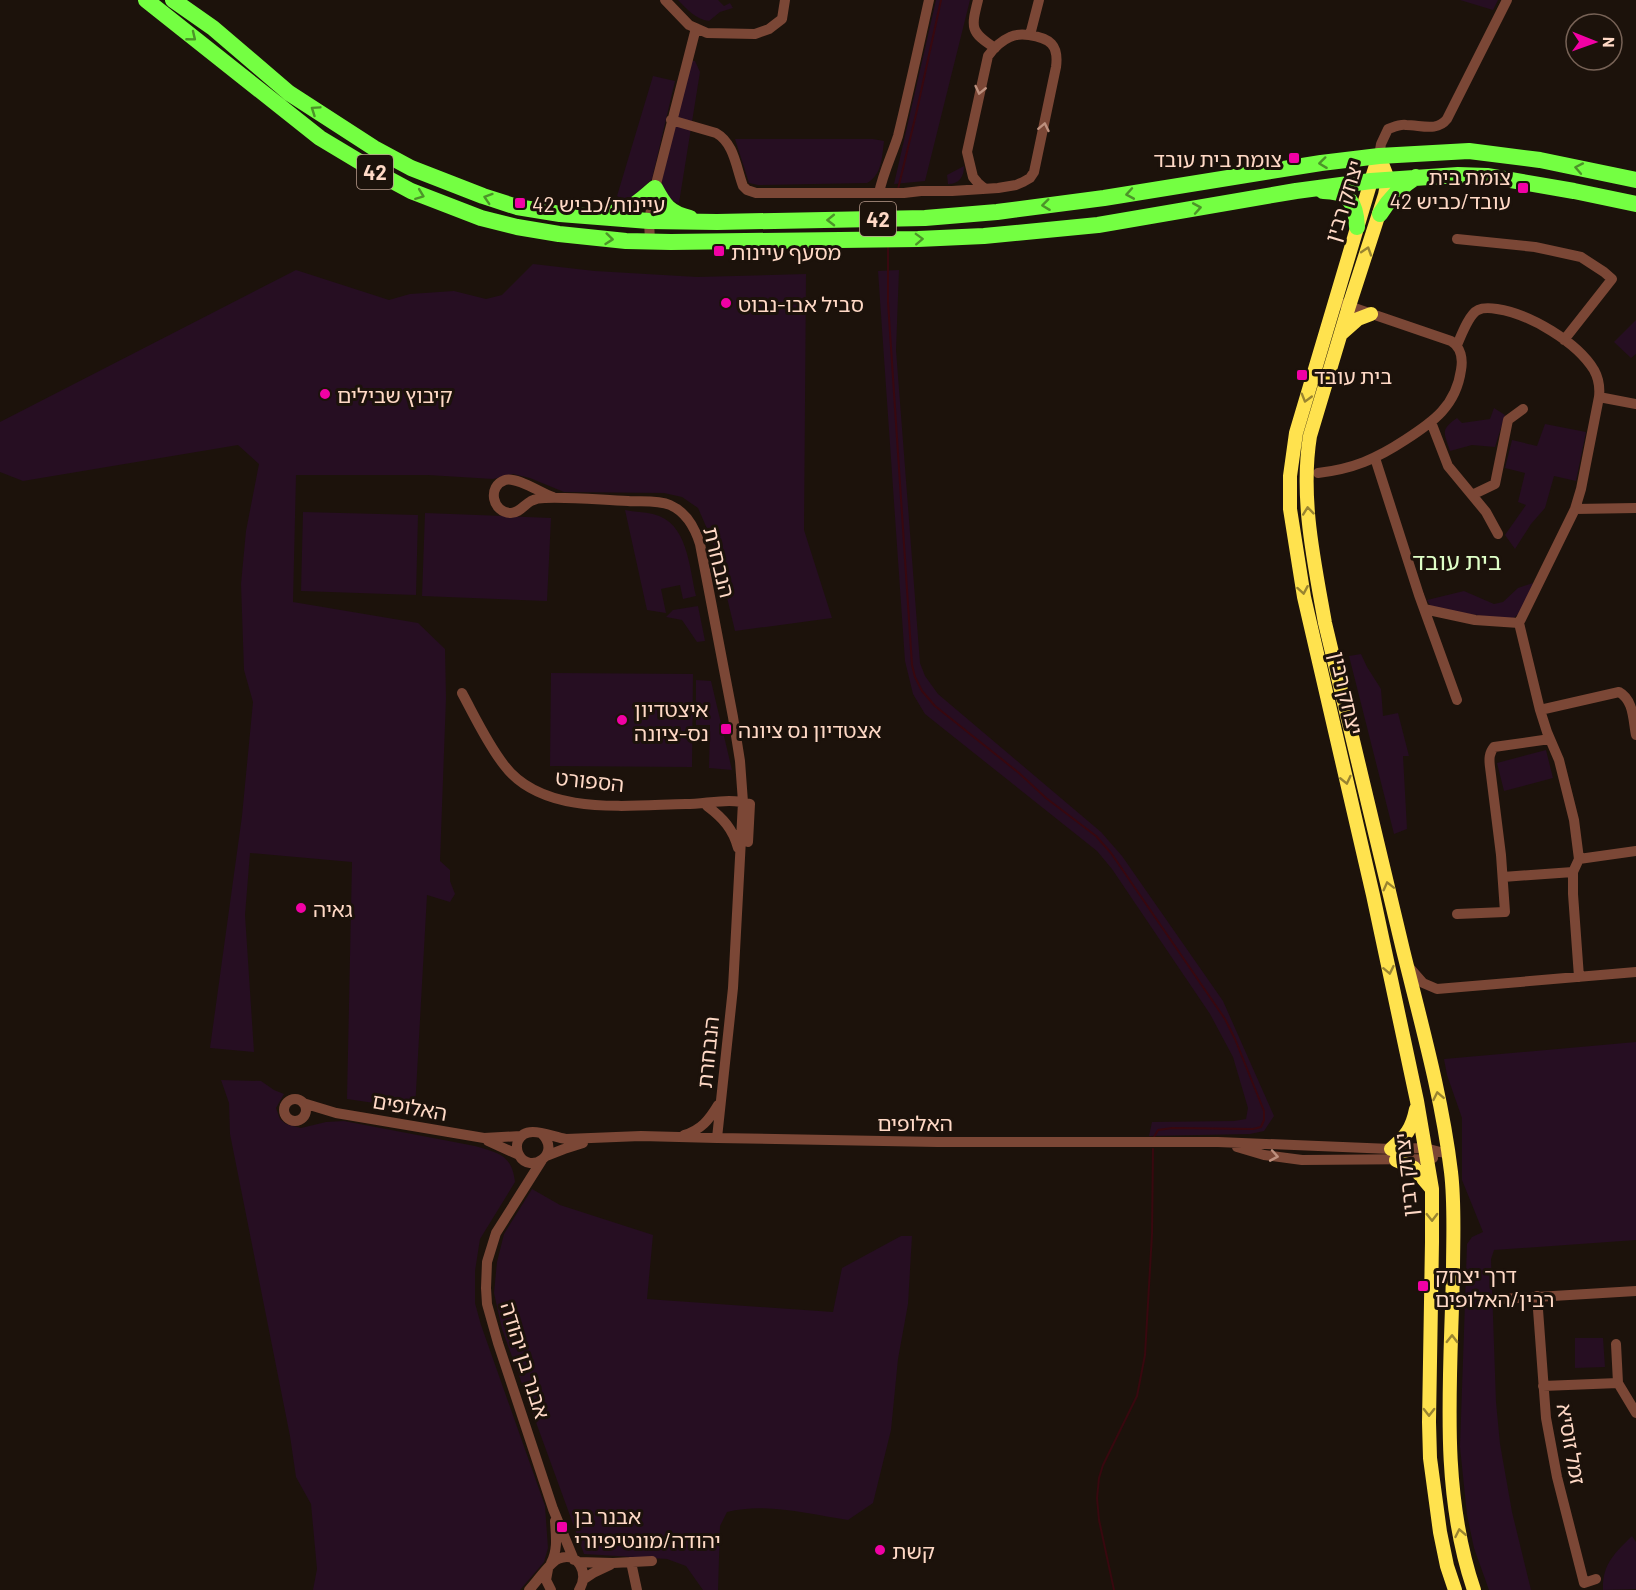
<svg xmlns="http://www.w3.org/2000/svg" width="1636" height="1590" viewBox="0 0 1636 1590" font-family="Barlow,'Noto Sans Hebrew',sans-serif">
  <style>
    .green { fill: #260e22 }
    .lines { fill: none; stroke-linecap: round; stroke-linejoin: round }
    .stream { stroke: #38080f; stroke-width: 2 }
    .minor { stroke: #7b4736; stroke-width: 10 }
    .major { stroke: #ffe24e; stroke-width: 14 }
    .highway { stroke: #74ff42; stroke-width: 16 }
    .oneway { stroke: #4c9429 }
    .oneway2 { stroke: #bd907e }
    .oneway3 { stroke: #998430 }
    .poi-dot { fill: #f101a5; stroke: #1c120b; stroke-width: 2 }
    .labels { text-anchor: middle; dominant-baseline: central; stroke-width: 6; stroke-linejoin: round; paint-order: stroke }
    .shield { fill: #1c120b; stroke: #bb9d8e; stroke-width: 1.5 }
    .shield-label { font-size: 20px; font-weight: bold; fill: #ffd9c6 }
    .poi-label { font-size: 21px; fill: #ffd9c6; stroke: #1c120b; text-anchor: start }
    .street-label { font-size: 21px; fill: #ffd9c6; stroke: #1c120b }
    .quarter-label { font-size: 24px; fill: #dfffc8; stroke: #1c120b }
  </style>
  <rect width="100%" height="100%" fill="#1c120b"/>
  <path class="green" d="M678,0H718L724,6L730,3L733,8L720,12L709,21C695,19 688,10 678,0Z
    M936,0H970L925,181L894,184Z
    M1460,0H1498L1493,10Z
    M691,61H695L700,72L679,203L670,200L661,184Z
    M653,76L675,81L652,179L628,202L617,196Z
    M735,139H873L884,141C882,157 882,175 867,183L758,185L749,183Z
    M964,166C964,177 959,184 948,184L947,175Z
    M533,264L595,271L697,277L806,274L804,530L832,618L735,631L715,547L698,508L682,497L664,493L564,492L530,478L513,474L493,479L428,475H296L293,602L418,623L445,649L446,698L440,861L450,870V881L455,894L450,902L427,895L415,1109L347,1099L352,862L250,853L245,915L254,1052L210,1048L242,816L253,702L244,670L241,584L246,531L259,464L238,445L23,481L0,472V422L296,270L389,300L410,294L454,291L486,299L502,295Z
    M899,270L896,350L920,663L925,676L938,694L1101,832L1122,856L1223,1001L1274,1116L1264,1131L1250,1134L1149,1136L1152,1122L1234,1121L1246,1119L1248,1108L1233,1057L1210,1014L1112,869L1097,851L925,714L913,694L905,661L878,271Z
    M1636,320V354L1631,358L1614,342Z
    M1494,408L1505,415L1495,447L1472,445L1450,451C1444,432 1440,430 1457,418L1462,423L1490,419Z
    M1545,424L1586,432L1576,481L1554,476L1545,508L1531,524L1515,549L1505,535L1526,505L1518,502L1525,473L1505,468L1512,440L1537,446Z
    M625,510C635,512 644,512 653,514C688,522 689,567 696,596L683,599L680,585L661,589L666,613L647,610Z
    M303,512L418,515L416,595L301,591Z
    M425,513L551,518L547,601L422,596Z
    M1533,583L1521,611L1514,618L1504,619L1435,609L1430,605L1427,600L1464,591L1494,604L1503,602L1518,588Z
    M698,606L705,641L697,642L682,620L666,617L673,610Z
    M1361,654L1367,667L1381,689L1383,716L1398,713L1409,756H1403L1407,829L1394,834L1349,656Z
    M551,673L693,674L692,767L550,766Z
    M696,680L711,681L732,770L709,768L710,725H696Z
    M1546,750L1553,778L1504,791L1497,763Z
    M1636,1042V1240L1494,1250L1491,1259L1496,1402L1500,1444L1512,1512L1531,1590H1489L1474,1548L1467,1515L1460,1447L1467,1244L1472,1237L1483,1232L1462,1180V1118L1447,1075L1444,1059Z
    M221,1080L261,1081L274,1090L284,1094L276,1108L280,1119L286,1124L301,1128L326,1122L344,1121L475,1146C499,1153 512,1155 515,1182L480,1239L475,1271V1303L481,1325L545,1506L548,1548L544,1562L520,1590H313L317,1569L311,1504L296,1477L290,1436L230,1134L229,1103Z
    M532,1189L560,1205L653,1235L647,1299L833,1312L842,1268L901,1236H912L908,1304L898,1359L891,1430L873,1503L848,1520C809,1514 765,1502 727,1512L720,1526L718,1590H703L686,1566L667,1559L584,1554L502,1329L494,1293L497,1262L504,1234Z
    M1575,1338H1603L1605,1367L1575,1368Z
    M1632,1536L1636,1542V1589L1603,1590C1602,1564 1615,1553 1632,1536Z"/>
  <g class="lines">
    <path class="stream" d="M898,189L917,110L941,0
      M888,245V302L912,665L915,677L922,691L935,706L1019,773L1046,798L1096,836L1111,853L1225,1019L1235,1039L1264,1111V1120L1261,1127L1253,1129L1172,1128L1158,1130L1154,1137
      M1114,1590L1099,1520L1097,1498L1099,1478L1103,1465L1137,1396L1145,1355L1152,1234L1153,1149"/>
    <path class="minor" d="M665,0L689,25L707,33L755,34L769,29L782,19L785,0
      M978,0C971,28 970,32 995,48
      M1030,35L1039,0
      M671,120L716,133C734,143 736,167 743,186L747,190L756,193H904L921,191H952L998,188L1016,185L1023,182L1030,178L1034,172L1056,67C1059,45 1050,38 1029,35C1022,34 1016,34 1010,37C1001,41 993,49 988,56L967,152L973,177L978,183L985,189
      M1379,156L1381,144L1388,129C1394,127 1400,124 1406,125C1421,125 1437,132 1447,119L1507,0
      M879,193C883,173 892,155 898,136C909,91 919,45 929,0
      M1457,239L1535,247L1581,257L1604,272L1612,279L1564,340
      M650,241L649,221L655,188L696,28
      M1457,345C1461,336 1469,314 1478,310C1484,307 1491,308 1497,309C1530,314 1577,342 1594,370C1599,379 1600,388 1599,397L1581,489L1575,509L1519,623L1540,710L1547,732L1559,760L1574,820L1579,859L1573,872V894L1579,977
      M1599,397L1636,404
      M1431,422L1448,466L1486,512L1498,534
      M1375,458L1419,595L1457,700
      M1318,473C1353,469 1376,459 1405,440C1433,422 1456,406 1461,370C1463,359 1461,347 1451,341L1334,301
      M1472,495L1495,484L1508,420L1523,409
      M553,497C541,493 516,476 505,480C487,486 492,513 511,513C519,513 524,505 531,501C535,499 540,498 545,498C573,497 601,500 628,501C641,502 658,500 670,505C686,512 695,528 700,544L733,717L740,761L743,802L733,988L717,1138
      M1575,509L1636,508
      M1424,609L1475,620L1519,623
      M462,693C475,717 487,743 504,765C543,817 629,805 686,804C707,804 730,797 750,804
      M1540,710L1619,692C1634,700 1633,721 1636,735
      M707,806C723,818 733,829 738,848
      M748,842L750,804
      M1579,859L1636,851
      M1503,877L1573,872
      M1457,914L1505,912L1501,855L1490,767C1489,759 1489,753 1494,747L1550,739
      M1409,967L1423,983L1437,989L1636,972
      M284 1110a11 11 0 1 1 22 0a11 11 0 1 1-22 0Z
      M303,1103L336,1113L484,1138L521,1136
      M542,1134C562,1154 530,1175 519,1155C517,1151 516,1146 518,1141C526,1123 551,1137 566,1139L641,1136L717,1138L937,1142H1218L1391,1149L1425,1148L1448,1154
      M684,1135C701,1130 709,1120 718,1105
      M488,1141L519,1155
      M1237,1147L1264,1155L1302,1160L1427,1159L1433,1158
      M546,1156L564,1149L583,1143
      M542,1160L496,1233L487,1262L486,1288L487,1304L498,1343L553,1509L574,1560
      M1537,1296L1546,1418L1557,1477L1584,1583L1596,1579
      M1502,1299L1636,1291
      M1616,1344L1618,1383
      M1543,1386L1618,1383L1636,1413
      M578,1562L613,1563L652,1561
      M631,1562L637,1590
      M551,1563C558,1550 556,1536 555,1521
      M548,1569L546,1580L551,1590
      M584,1579L593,1573L610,1565
      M529,1590C537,1582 550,1562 558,1559C578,1550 590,1574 579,1590"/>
    <path class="major" d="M1379,156L1388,179L1385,195L1349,306L1310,436C1300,498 1314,561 1325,623C1351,732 1377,841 1403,950C1421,1023 1442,1097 1451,1172C1455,1205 1453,1238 1453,1271C1451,1377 1439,1488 1474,1590
      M1379,156L1371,181L1296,433L1290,476V509L1304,597L1373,895L1417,1101L1432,1189V1242L1429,1422L1430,1458L1440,1532L1447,1566L1455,1590
      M1341,334L1358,319L1371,314
      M1391,1149C1406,1136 1412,1129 1416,1109
      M1396,1160L1414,1168L1431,1188"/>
    <path class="highway" d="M146,0L320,138L385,177L411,191L481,218L517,227L559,234L626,241L671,242L918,239L984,236L1098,225L1296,191L1371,181L1458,175L1487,176L1574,191L1636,204
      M173,0L213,28L289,93L374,148L411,168L483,196L517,207L560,214L649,221L717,222L925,218L997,212L1104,198L1321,163L1379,156L1469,151L1540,160L1636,180
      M1323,191C1349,191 1356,203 1357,227
      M611,213C633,209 638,202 655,188C664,205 669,213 690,218
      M1380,214C1390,198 1400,187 1416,177"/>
  </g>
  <defs><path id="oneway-chevron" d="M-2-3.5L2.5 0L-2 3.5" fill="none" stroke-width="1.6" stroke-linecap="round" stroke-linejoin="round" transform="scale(1.5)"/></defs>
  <g class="oneway">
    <use href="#oneway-chevron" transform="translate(192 37) rotate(39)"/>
    <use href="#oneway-chevron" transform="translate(315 110) rotate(-146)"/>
    <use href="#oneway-chevron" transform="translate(1323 163) rotate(173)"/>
    <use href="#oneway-chevron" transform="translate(1579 168) rotate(-169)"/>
    <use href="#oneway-chevron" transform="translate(1130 194) rotate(170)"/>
    <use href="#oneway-chevron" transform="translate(420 195) rotate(21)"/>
    <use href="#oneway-chevron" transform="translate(488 198) rotate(-162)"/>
    <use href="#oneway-chevron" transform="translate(1046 205) rotate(173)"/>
    <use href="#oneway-chevron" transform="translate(1197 208) rotate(-10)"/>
    <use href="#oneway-chevron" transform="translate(831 220) rotate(179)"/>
    <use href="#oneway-chevron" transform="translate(609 239) rotate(6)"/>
    <use href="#oneway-chevron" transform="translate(919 239) rotate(-2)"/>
  </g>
  <g class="oneway2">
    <use href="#oneway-chevron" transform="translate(980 90) rotate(103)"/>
    <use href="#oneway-chevron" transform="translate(1044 127) rotate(-78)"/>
    <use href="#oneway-chevron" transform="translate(1274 1156) rotate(10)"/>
  </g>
  <g class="oneway3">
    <use href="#oneway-chevron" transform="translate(1367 251) rotate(-72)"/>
    <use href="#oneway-chevron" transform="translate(1306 398) rotate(106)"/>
    <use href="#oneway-chevron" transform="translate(1308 511) rotate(-96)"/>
    <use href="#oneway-chevron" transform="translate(1303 590) rotate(80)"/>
    <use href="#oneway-chevron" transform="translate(1346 780) rotate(77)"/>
    <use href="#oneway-chevron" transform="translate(1388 886) rotate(-104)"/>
    <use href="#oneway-chevron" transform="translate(1389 970) rotate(78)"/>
    <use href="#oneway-chevron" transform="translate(1438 1096) rotate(-101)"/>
    <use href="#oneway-chevron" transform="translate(1432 1217) rotate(89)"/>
    <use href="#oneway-chevron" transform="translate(1452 1339) rotate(-89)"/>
    <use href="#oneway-chevron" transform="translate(1429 1412) rotate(90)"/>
    <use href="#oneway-chevron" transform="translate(1460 1533) rotate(-101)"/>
  </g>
  <g class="poi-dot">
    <rect x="1288" y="152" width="12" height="12" rx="3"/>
    <rect x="1517" y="182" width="12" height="12" rx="3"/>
    <rect x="514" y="197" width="12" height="12" rx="3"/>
    <rect x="713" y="245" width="12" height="12" rx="3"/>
    <circle cx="726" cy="303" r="6"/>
    <rect x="1296" y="369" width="12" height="12" rx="3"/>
    <circle cx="325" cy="394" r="6"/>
    <circle cx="622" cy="720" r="6"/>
    <rect x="720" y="723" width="12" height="12" rx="3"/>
    <circle cx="301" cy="908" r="6"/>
    <rect x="1417" y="1280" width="12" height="12" rx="3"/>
    <rect x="556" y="1521" width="12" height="12" rx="3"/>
    <circle cx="880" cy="1550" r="6"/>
  </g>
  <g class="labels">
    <g class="shield">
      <rect x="357" y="155" width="36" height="34" rx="4.5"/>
      <rect x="860" y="202" width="36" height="34" rx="4.5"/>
    </g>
    <g class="shield-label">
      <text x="375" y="172">42</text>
      <text x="878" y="219">42</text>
    </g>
    <g class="poi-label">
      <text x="1282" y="158" text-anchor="end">צומת בית עובד</text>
      <text x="1511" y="176" text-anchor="end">צומת בית<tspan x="1511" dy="24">עובד/כביש 42</tspan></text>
      <text x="532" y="203">עיינות/כביש 42</text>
      <text x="731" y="251">מסעף עיינות</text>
      <text x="738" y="303">סביל אבו-נבוט</text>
      <text x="1314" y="375">בית עובד</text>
      <text x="337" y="394">קיבוץ שבילים</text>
      <text x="634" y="708">איצטדיון<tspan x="634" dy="24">נס-ציונה</tspan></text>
      <text x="738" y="729">אצטדיון נס ציונה</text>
      <text x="313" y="908">גאיה</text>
      <text x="1435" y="1274">דרך יצחק<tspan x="1435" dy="24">רבין/האלופים</tspan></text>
      <text x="574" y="1515">אבנר בן<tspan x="574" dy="24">יהודה/מונטיפיורי</tspan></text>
      <text x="892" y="1550">קשת</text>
    </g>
    <g class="street-label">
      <text transform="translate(1343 201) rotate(-73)">יצחק רבין</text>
      <text transform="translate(720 562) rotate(76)">הנבחרת</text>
      <text transform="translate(1347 693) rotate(77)">יצחק רבין</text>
      <text transform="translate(590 780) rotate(6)">הספורט</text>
      <text transform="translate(707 1052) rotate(-84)">הנבחרת</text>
      <text transform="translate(410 1106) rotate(10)">האלופים</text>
      <text x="915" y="1122">האלופים</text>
      <text transform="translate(1405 1175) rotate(-96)">יצחק רבין</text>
      <text transform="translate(526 1360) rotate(73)">אבנר בן יהודה</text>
      <text transform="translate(1572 1444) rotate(80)">זמל זוסיא</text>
    </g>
    <g class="quarter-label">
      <text x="1457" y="560">בית עובד</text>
    </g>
  </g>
  <g transform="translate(1594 42) rotate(91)"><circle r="28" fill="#1c120b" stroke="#776256" stroke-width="1.5"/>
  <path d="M0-4.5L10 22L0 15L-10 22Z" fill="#f101a5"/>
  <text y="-9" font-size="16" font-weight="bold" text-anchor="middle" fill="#ffd9c6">N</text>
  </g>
</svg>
